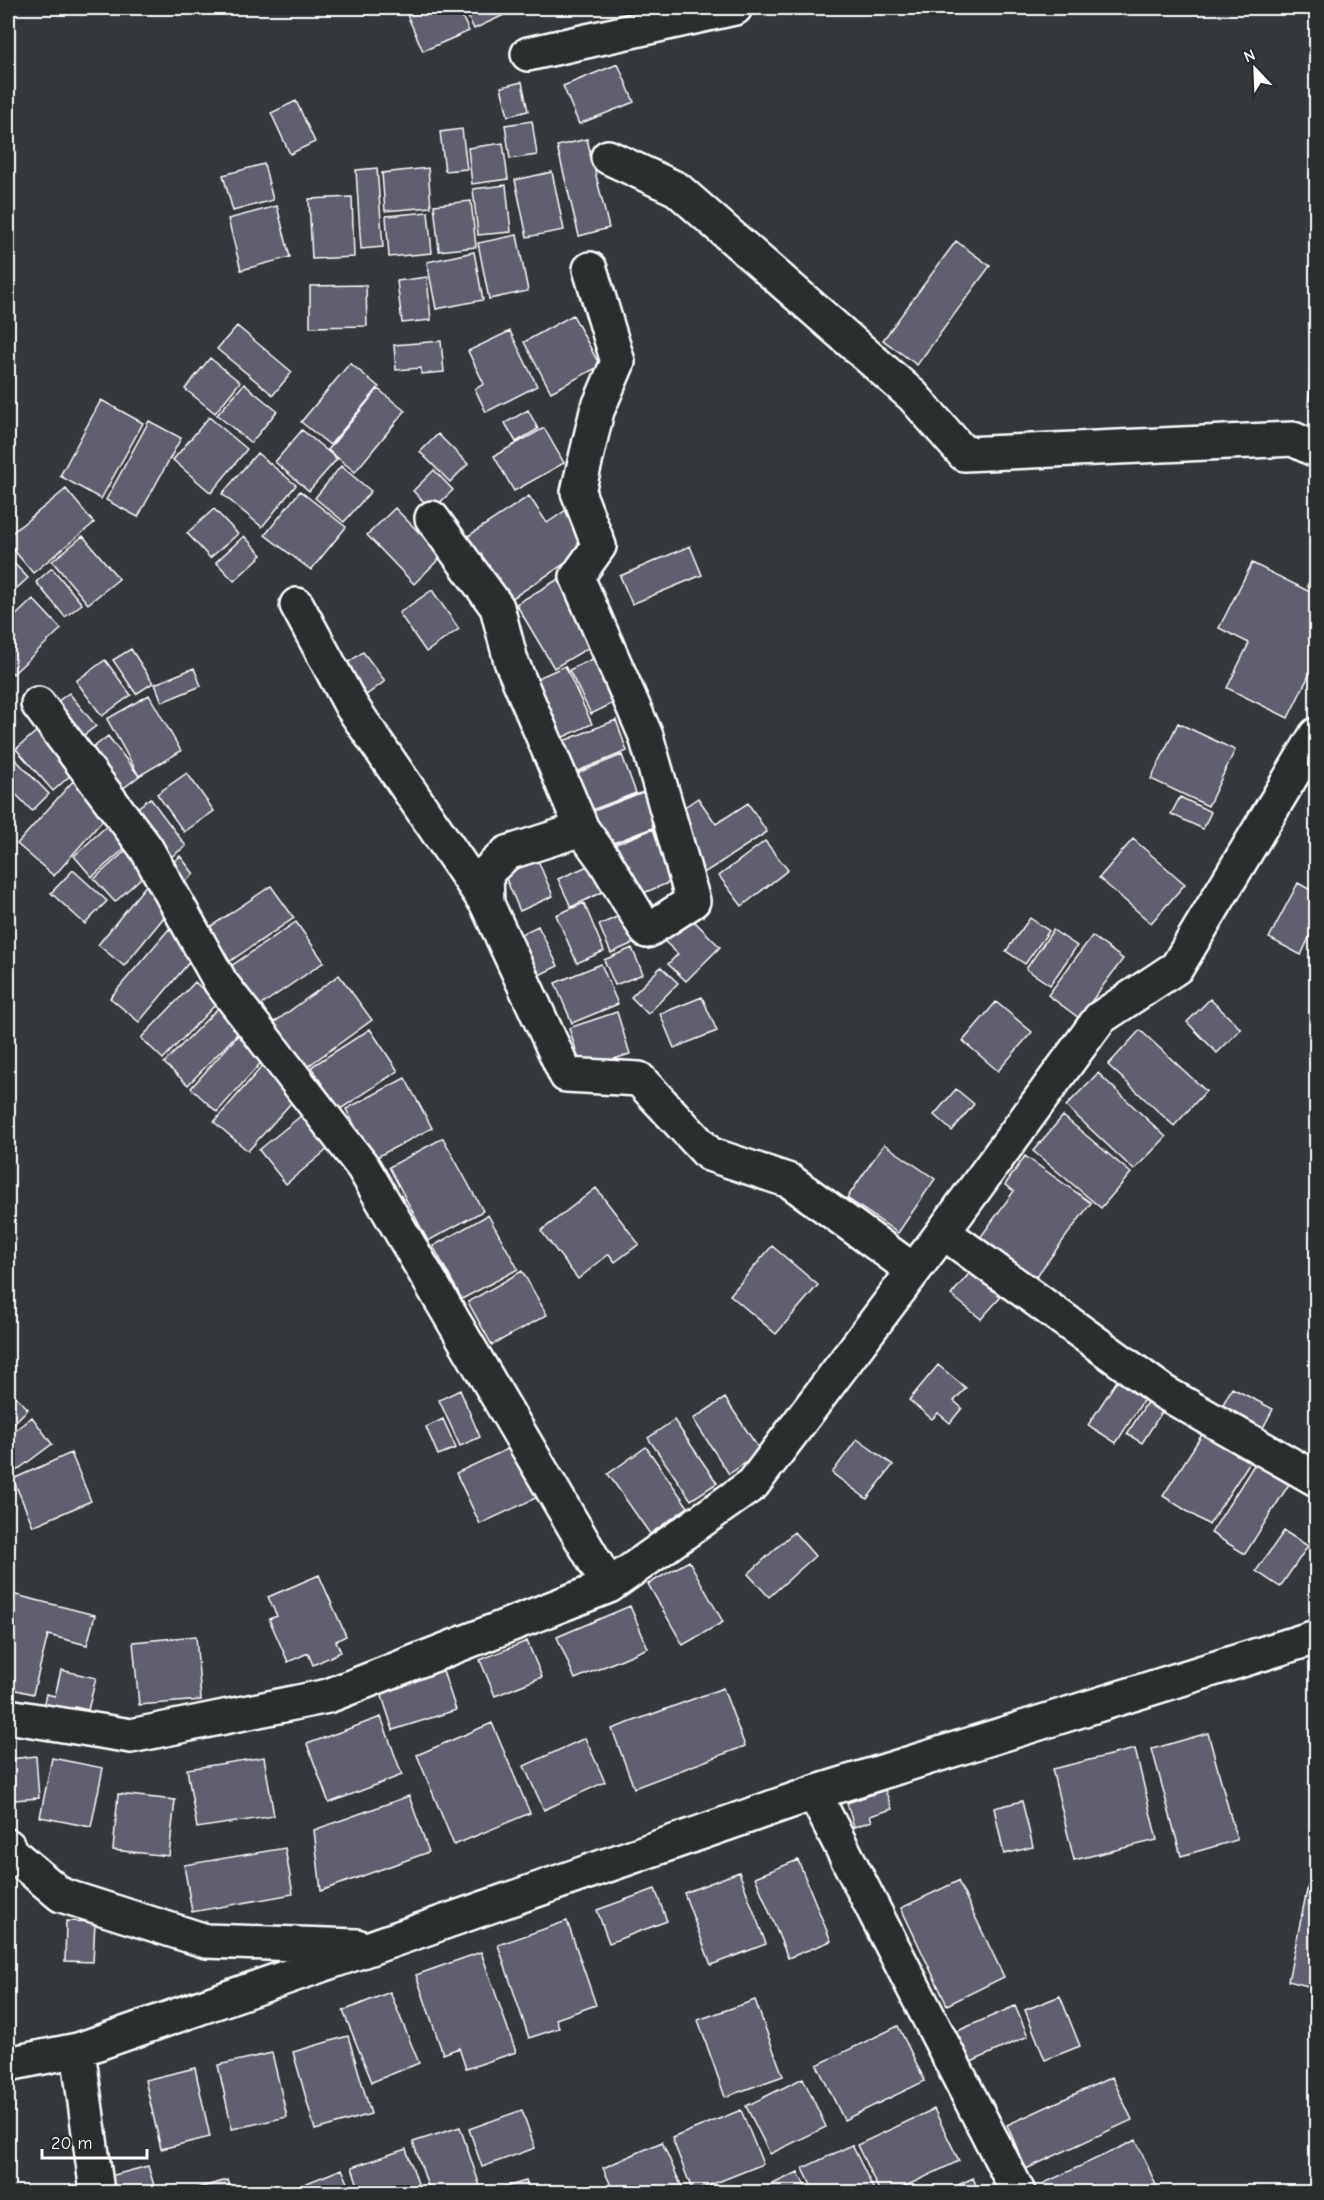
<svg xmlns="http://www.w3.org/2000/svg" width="1324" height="2200" viewBox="0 0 1324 2200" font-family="'Comic Neue',sans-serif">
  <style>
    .building { fill: #5e5e70; stroke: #fff; stroke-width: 1.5 }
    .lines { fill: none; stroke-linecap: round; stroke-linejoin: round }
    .minor-casing { stroke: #fff; stroke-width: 38 }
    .minor { stroke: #2a2d2e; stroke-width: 33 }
  </style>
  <rect width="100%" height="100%" fill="#34373b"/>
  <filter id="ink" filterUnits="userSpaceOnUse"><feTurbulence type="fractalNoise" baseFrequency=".0167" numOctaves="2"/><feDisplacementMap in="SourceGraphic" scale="12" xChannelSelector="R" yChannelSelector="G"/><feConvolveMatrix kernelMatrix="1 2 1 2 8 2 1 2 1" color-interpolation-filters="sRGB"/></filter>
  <g filter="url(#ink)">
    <path class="building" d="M404,8H458L469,31L423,51Z
      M464,8H519L474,29Z
      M618,64L634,102L579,124L563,86Z
      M522,82L528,111L508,116L501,87Z
      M296,101L315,142L290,154L271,113Z
      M532,121L537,155L510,159L505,125Z
      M462,129L467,169L445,171L440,132Z
      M587,139L609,228L579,236L557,146Z
      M503,143L508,179L472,184L468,148Z
      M264,164L273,200L233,211L223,175Z
      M377,168L383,247L361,249L356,170Z
      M428,168L431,207L385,211L382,173Z
      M552,172L564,230L527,237L515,180Z
      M506,185L511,232L478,235L473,189Z
      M352,197L354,257L312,259L309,199Z
      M471,201L476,247L439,251L434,205Z
      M277,206L290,257L241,270L228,219Z
      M428,212L432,253L389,257L386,216Z
      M517,235L528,291L489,299L478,243Z
      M956,241L990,266L917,365L883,340Z
      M474,252L483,300L436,309L427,262Z
      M427,277L431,320L402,323L397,281Z
      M366,285L367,326L310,327V286Z
      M573,315L600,366L551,392L524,342Z
      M237,326L292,372L273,395L217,349Z
      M510,331L537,386L486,412L475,389L484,384L468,351Z
      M441,341L444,372L421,374V368L396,370L394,345Z
      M210,358L240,382L215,413L185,389Z
      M350,363L379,387L330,445L301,422Z
      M1311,365L1316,366V406H1308Z
      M244,384L277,411L251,443L217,415Z
      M378,389L405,411L355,472L328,450Z
      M101,400L143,423L101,499L60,476Z
      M528,410L538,429L516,442L505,423Z
      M209,417L247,449L211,493L173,460Z
      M149,421L181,438L138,517L106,500Z
      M544,428L564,463L514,491L494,456Z
      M302,430L337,459L309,491L275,462Z
      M438,434L468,464L450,482L420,452Z
      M257,453L296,485L262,527L222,494Z
      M341,466L371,491L344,522L315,498Z
      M434,470L453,490L432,510L413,491Z
      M66,489L94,523L33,573L8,543V536Z
      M300,491L346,527L311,570L265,535Z
      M529,496L547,523L569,508L593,545L505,603L462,540Z
      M395,508L442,556L414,584L367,535Z
      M214,509L238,534L210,558L187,533Z
      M83,536L119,579L88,604L52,561Z
      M244,536L262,555L234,581L216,562Z
      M690,546L702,575L632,604L620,576Z
      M8,557L28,578L8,596Z
      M1252,563L1316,595V661L1288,718L1227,688L1249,643L1219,628Z
      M1316,567V591L1307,586Z
      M52,568L82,604L65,617L36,582Z
      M562,577L600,641L554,668L516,604Z
      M432,590L459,629L426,652L399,613Z
      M33,599L61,629L13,674L8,668V623Z
      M131,649L153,683L136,694L113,660Z
      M363,652L385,681L361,699L339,669Z
      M605,653L626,697L591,714L569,670Z
      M105,660L131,695L102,716L76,681Z
      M565,666L592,724L559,739L531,681Z
      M194,668L201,686L162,702L155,684Z
      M69,693L96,726L76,741L50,707Z
      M149,695L181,751L139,776L107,719Z
      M616,720L627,751L573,773L561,742Z
      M1178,723L1235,750L1208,806L1151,779Z
      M45,724L82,765L53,791L16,749Z
      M108,736L139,776L116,794L85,754Z
      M622,755L636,793L584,813L570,776Z
      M14,758L49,794L32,811L8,786V764Z
      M187,773L214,811L184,832L157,794Z
      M73,781L109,813L54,876L17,844Z
      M643,792L657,826L603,847L589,813Z
      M1180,797L1211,812L1203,829L1171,814Z
      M150,798L186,846L161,864L126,817Z
      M698,798L716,824L748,803L767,832L704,873L685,844L673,815Z
      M112,821L131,843L92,877L74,856Z
      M653,829L673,881L631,898L611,846Z
      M1133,839L1185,884L1151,923L1099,878Z
      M765,841L788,870L742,906L719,876Z
      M134,843L154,866L115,902L94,879Z
      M534,851L553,896L520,911L500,865Z
      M180,856L194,874L176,889L162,872Z
      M597,862L609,889L571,907L558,879Z
      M73,870L107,901L85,924L51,893Z
      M1298,883L1316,893V923L1301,955L1269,938Z
      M147,884L174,905L124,966L98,945Z
      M271,886L294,918L223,966L201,933Z
      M584,903L604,951L577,963L556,915Z
      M628,912L640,940L611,953L599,925Z
      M688,915L720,947L686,981L668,964L678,954L663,940Z
      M1030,918L1049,931L1025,964L1006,951Z
      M296,922L324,962L255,1009L228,968Z
      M538,926L558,966L537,976L517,936Z
      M169,929L197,953L139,1022L110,998Z
      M1053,930L1077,946L1050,985L1026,969Z
      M1092,936L1123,959L1079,1018L1048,995Z
      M632,948L643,974L615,985L604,960Z
      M601,964L618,1004L572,1023L555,983Z
      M661,967L678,983L648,1014L631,997Z
      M339,975L372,1020L304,1069L272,1024Z
      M195,982L217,1003L163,1059L141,1038Z
      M702,997L717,1031L674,1048L660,1014Z
      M1210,999L1241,1029L1217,1053L1187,1022Z
      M996,1002L1032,1032L998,1071L963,1041Z
      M219,1007L242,1029L188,1085L164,1063Z
      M617,1012L630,1054L582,1069L569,1028Z
      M370,1029L398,1071L339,1110L311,1067Z
      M1140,1030L1206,1091L1174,1126L1108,1065Z
      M240,1033L266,1057L217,1112L191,1088Z
      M265,1063L300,1093L248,1151L214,1122Z
      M1098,1073L1166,1137L1134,1170L1066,1106Z
      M405,1078L432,1128L373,1159L346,1109Z
      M956,1089L974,1104L952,1131L934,1115Z
      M313,1106L340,1139L286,1184L259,1150Z
      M1063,1116L1131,1173L1101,1208L1033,1151Z
      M443,1138L483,1211L428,1241L389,1167Z
      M884,1144L935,1179L898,1233L847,1198Z
      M1025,1156L1091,1203L1033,1281L977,1242L1014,1191L1005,1185Z
      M596,1188L639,1244L615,1262L609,1254L578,1279L541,1231Z
      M488,1215L518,1269L462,1299L433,1246Z
      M772,1246L818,1285L776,1334L730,1295Z
      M978,1263L1008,1289L981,1319L951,1295Z
      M522,1271L547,1315L492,1345L468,1302Z
      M938,1365L966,1388L954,1401L962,1408L950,1423L938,1413L932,1419L909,1400Z
      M1124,1370L1152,1387L1116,1443L1088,1425Z
      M8,1388L28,1409L8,1429Z
      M1232,1388L1273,1409L1256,1441L1215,1419Z
      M460,1390L480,1437L460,1446L439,1400Z
      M1154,1391L1169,1401L1142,1443L1127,1434Z
      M725,1398L761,1452L729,1474L693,1419Z
      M32,1417L52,1444L12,1474L8,1467V1436Z
      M443,1419L456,1448L438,1455L426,1427Z
      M674,1420L717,1483L691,1500L648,1438Z
      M1208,1425L1255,1454L1209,1525L1163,1496Z
      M857,1439L893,1465L867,1499L832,1473Z
      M514,1446L538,1497L480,1524L456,1473Z
      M646,1447L688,1507L650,1534L608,1474Z
      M71,1453L91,1501L33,1526L13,1479Z
      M1259,1457L1293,1478L1245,1554L1211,1533Z
      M1284,1531L1308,1546L1280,1587L1256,1571Z
      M794,1532L815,1556L769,1597L748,1574Z
      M689,1561L723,1622L683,1645L648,1584Z
      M319,1575L346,1636L336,1641L341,1652L313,1665L308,1653L288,1662L269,1619L277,1616L268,1597Z
      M12,1594L95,1615L87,1645L48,1635L33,1694L8,1688V1611Z
      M630,1606L648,1648L575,1679L557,1637Z
      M196,1636L201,1700L139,1705L133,1642Z
      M527,1641L542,1677L495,1696L480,1660Z
      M442,1668L456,1710L393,1730L379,1687Z
      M61,1670L96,1678L88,1710L75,1707L71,1723L41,1717L46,1694L55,1696Z
      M723,1688L745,1746L634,1788L612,1729Z
      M381,1717L402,1775L329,1803L307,1744Z
      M492,1723L530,1813L454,1845L417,1755Z
      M1208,1733L1237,1840L1181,1856L1152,1749Z
      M585,1738L605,1782L544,1810L524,1766Z
      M1135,1749L1157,1840L1074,1860L1052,1769Z
      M36,1756L39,1798L14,1800L10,1759Z
      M264,1757L274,1816L197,1828L187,1769Z
      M52,1758L103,1768L91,1827L40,1817Z
      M885,1790L892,1809L870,1816L872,1821L854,1827L847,1803Z
      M118,1794L175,1800L169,1856L113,1850Z
      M409,1796L429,1852L321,1891L314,1830Z
      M1022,1801L1033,1847L1004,1854L994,1808Z
      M1316,1847V1988L1288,1981Z
      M285,1848L293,1894L192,1912L184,1865Z
      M798,1860L831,1941L788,1958L755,1877Z
      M739,1872L766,1944L711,1965L684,1893Z
      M958,1881L1004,1977L947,2005L901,1908Z
      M655,1889L667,1921L609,1943L597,1910Z
      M66,1921L95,1922L93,1962L65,1961Z
      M567,1921L596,2005L556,2019L559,2028L529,2038L498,1945Z
      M481,1952L516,2052L466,2069L459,2048L443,2054L416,1975Z
      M390,1992L419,2063L372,2082L343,2011Z
      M1060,1996L1080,2046L1045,2060L1025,2010Z
      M755,2000L783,2076L725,2097L698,2020Z
      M1015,2006L1028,2036L967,2064L953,2033Z
      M898,2026L925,2081L844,2120L817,2065Z
      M348,2036L371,2114L315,2130L293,2052Z
      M272,2053L287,2117L232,2129L218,2065Z
      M195,2068L210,2137L161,2149L145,2080Z
      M1112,2077L1132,2120L1026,2169L1007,2125Z
      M803,2078L826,2127L770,2154L746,2106Z
      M934,2109L959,2161L893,2192H880L857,2145Z
      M522,2110L535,2148L482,2167L469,2129Z
      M741,2110L763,2164L693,2192L672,2138Z
      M460,2127L482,2192H430L413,2142Z
      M1136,2140L1159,2192H1048L1044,2183Z
      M662,2142L684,2192H614L603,2168Z
      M852,2145L875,2192H814L803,2168Z
      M406,2149L421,2192H360L352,2167Z
      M148,2166L156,2192H107L103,2178Z
      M342,2169L352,2192H284Z
      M798,2172L808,2192H756Z
      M973,2178L979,2192H943Z
      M228,2180L232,2192H182Z
      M526,2181L530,2192H488Z"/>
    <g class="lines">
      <g class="minor-casing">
        <path id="minor" d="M528,54L735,8
          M608,157L677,189L913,396L964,454L1293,439L1316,450
          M432,518L497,607L511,661L582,829L605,861L647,931L693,901L646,736L577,577L599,546L578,492L597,411L618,362L590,269
          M297,605L352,707L487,904L566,1075L639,1079L709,1154L790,1181L913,1270
          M38,704L146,848L221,983L363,1167L609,1586
          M487,904L486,873L507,853L582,829
          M943,1232L1165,1393L1316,1479
          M8,1716L131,1736L328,1696L609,1586L753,1484L943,1232L1100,1018L1177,967L1316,735
          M814,1793L1018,2192
          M8,1846L9,1851L61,1895L206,1941L357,1946
          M78,2050L97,2192
          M8,2064L78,2050L814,1793L1316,1637"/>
      </g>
      <use href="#minor" class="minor"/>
    </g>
  </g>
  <rect width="1324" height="2200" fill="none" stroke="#2a2d2e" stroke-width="30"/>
  <rect x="15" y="15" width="1294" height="2170" fill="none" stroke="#fff" stroke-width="2" filter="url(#ink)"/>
  <g transform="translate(1255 69) rotate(337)" stroke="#2a2d2e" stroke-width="4.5" paint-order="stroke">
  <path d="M0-4.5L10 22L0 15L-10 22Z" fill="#ffffff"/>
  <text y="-9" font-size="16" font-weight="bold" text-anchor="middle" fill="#ffffff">N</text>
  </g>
  <path d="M42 2149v9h105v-9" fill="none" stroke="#ffffff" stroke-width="3"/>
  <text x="51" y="2149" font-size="18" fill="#ffffff" stroke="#2a2d2e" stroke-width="4.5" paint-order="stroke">20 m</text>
</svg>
